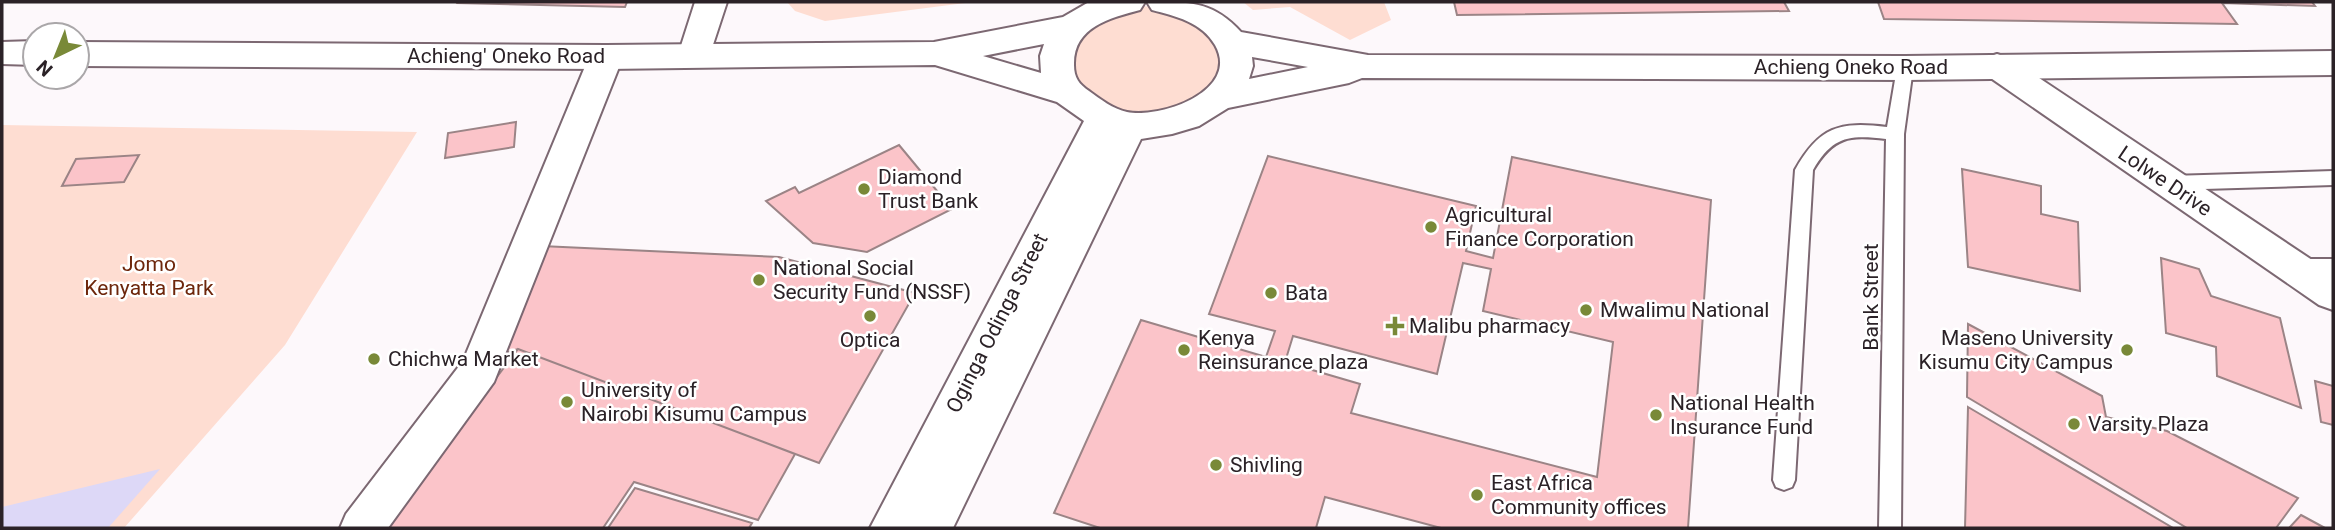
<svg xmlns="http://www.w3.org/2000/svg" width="2335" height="530" viewBox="0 0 2335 530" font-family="Roboto,sans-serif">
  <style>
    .green { fill: #feddd2 }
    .water { fill: #ddd8f7 }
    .building { fill: #fbc4c9; stroke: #9b8486; stroke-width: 2; fill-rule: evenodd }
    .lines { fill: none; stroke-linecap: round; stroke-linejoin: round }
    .lane-casing { stroke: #7c6872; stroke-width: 4 }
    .street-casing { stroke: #7c6872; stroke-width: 4 }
    .secondary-casing { stroke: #7c6872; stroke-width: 4 }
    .lane { fill: #fff; fill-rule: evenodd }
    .street { fill: #fff; fill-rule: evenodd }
    .secondary { fill: #fff; fill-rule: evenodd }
    .poi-dot { fill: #798938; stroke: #fff; stroke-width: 2.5 }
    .labels { text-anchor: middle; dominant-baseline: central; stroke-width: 5; stroke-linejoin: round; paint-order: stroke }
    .street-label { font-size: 21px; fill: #2b2227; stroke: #fff }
    .poi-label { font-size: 21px; fill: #2b2227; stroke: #fff; text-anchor: start }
    .park-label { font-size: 21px; fill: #6d260b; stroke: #fff }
  </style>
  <rect width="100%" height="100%" fill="#fdf8fb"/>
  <path class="green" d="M787,2H973L825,21L795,11Z
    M1243,2H1384L1391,20L1350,40L1290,7L1253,10Z
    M1133,5C1188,11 1188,13 1227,52L1223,83L1195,105L1134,118L1075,89L1069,46L1080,33Z
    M2,125L417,132L285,345L124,528H2Z"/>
  <path class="water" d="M160,469L108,528H2V507Z"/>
  <path class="building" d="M627,2L625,7L458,3L459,2Z
    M1454,2H1784L1789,11L1457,15Z
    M1878,2H2312L2315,6L2222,3L2237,24L1884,19Z
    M516,122L514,147L445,158L448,133Z
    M899,145L952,209L867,252L813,243L766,201L795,187L799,193Z
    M139,155L124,182L62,186L76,159Z
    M1268,156L1476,206L1466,251L1493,258L1512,157L1711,200L1688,528H1441L1325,497L1316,528H1100L1054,513L1141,320L1266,357L1275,331L1209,314ZM1463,263L1491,269L1483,311L1613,342L1597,477L1351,413L1360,384L1285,362L1293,336L1437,374Z
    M1962,169L2041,186V214L2078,222L2080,291L1968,267Z
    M541,246L779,257L915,293L819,463L518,349L501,354Z
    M2161,258L2199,269L2211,296L2280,318L2301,408L2217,376L2216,347L2166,333Z
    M1968,324L2102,396L2106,417L2167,431L2298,498L2276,528H2187L1967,397Z
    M518,349L795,454L758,520L634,482L603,528H383Z
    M2315,381L2333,386V425L2321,422Z
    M1968,407L2173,528H1965Z
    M635,488L752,523L749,528H608Z
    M2301,515L2325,528H2289Z"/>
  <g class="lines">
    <g class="lane-casing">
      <path id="lane" d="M1905,62L1913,68L1904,134L1901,528H1879L1886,139C1849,135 1833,136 1813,170L1795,480L1792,487L1784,490L1776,487L1773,480L1795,170C1819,127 1839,121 1887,127L1897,68Z
        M2333,171V185L2170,190L2164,188L2161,183L2164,178L2170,176Z
        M2298,259H2333V275L2291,272L2288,267L2291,262Z"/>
    </g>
    <g class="street-casing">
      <path id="street" d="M695,2H727L707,63L695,67L683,63L678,55Z
        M606,45L618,49L623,57L494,382L388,528H340L346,514L463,361L589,57L594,49Z
        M1997,54L2009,58L2333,274V310L2319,305L1985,74L1980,66L1985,58Z"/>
    </g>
    <g class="secondary-casing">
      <path id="secondary" d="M1089,2H1145L1140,10C1110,18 1073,27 1074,65C1074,78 1079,84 1089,91C1100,99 1113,109 1127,112C1160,119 1241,91 1215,45C1202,22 1175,16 1152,10L1147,2C1188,2 1212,0 1241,32L1368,55L1905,56L2333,51V75L1905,80L1362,78L1349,83L1228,108L1199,126L1172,134L1141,139L953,528H870L1084,121L1057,102L935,65L606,69L77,66V42L606,45L934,42L1063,17ZM1044,44L1040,56L1041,73L983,56ZM1252,57L1308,67L1249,79L1253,66Z
        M35,41V65L2,64V42Z"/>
    </g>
    <use href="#lane" class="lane"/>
    <use href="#street" class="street"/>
    <use href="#secondary" class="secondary"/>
  </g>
  <g class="poi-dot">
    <circle cx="864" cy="189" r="7"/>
    <circle cx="1431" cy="227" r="7"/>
    <circle cx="759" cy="280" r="7"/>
    <circle cx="1271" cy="293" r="7"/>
    <circle cx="1586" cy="310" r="7"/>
    <circle cx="870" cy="316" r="7"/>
    <path d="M1391.5 315.5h7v7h7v7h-7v7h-7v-7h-7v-7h7z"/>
    <circle cx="1184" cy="350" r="7"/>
    <circle cx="2127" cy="350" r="7"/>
    <circle cx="374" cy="359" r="7"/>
    <circle cx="567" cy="402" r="7"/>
    <circle cx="1656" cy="415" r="7"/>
    <circle cx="2074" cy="424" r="7"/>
    <circle cx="1216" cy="465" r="7"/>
    <circle cx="1477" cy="495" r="7"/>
  </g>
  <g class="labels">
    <g class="street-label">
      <text x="506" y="56">Achieng' Oneko Road</text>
      <text x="1851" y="67">Achieng Oneko Road</text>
      <text transform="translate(2165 181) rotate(34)">Lolwe Drive</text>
      <text transform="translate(1871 297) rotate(-90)">Bank Street</text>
      <text transform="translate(997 323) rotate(-63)">Oginga Odinga Street</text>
    </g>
    <g class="poi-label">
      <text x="878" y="177">Diamond<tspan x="878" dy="24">Trust Bank</tspan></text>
      <text x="1445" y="215">Agricultural<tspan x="1445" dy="24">Finance Corporation</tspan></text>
      <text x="773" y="268">National Social<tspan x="773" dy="24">Security Fund (NSSF)</tspan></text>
      <text x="1285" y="293">Bata</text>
      <text x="1600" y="310">Mwalimu National</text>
      <text x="1409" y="326">Malibu pharmacy</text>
      <text x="1198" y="338">Kenya<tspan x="1198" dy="24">Reinsurance plaza</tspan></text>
      <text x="2113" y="338" text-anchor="end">Maseno University<tspan x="2113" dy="24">Kisumu City Campus</tspan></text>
      <text x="870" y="340" text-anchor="middle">Optica</text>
      <text x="388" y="359">Chichwa Market</text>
      <text x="581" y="390">University of<tspan x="581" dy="24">Nairobi Kisumu Campus</tspan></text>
      <text x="1670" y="403">National Health<tspan x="1670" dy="24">Insurance Fund</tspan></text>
      <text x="2088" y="424">Varsity Plaza</text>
      <text x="1230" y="465">Shivling</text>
      <text x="1491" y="483">East Africa<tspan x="1491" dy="24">Community offices</tspan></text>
    </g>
    <g class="park-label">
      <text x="149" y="264">Jomo<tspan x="149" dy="24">Kenyatta Park</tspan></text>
    </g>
  </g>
  <rect width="2335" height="530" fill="none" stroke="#2b2227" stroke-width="7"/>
  <g transform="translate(56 56) rotate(223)"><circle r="33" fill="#ffffff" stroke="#aaa7a9" stroke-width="2"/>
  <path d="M0-5L12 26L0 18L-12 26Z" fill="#798938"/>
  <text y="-10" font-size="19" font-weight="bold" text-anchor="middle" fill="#2b2227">N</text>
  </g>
</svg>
